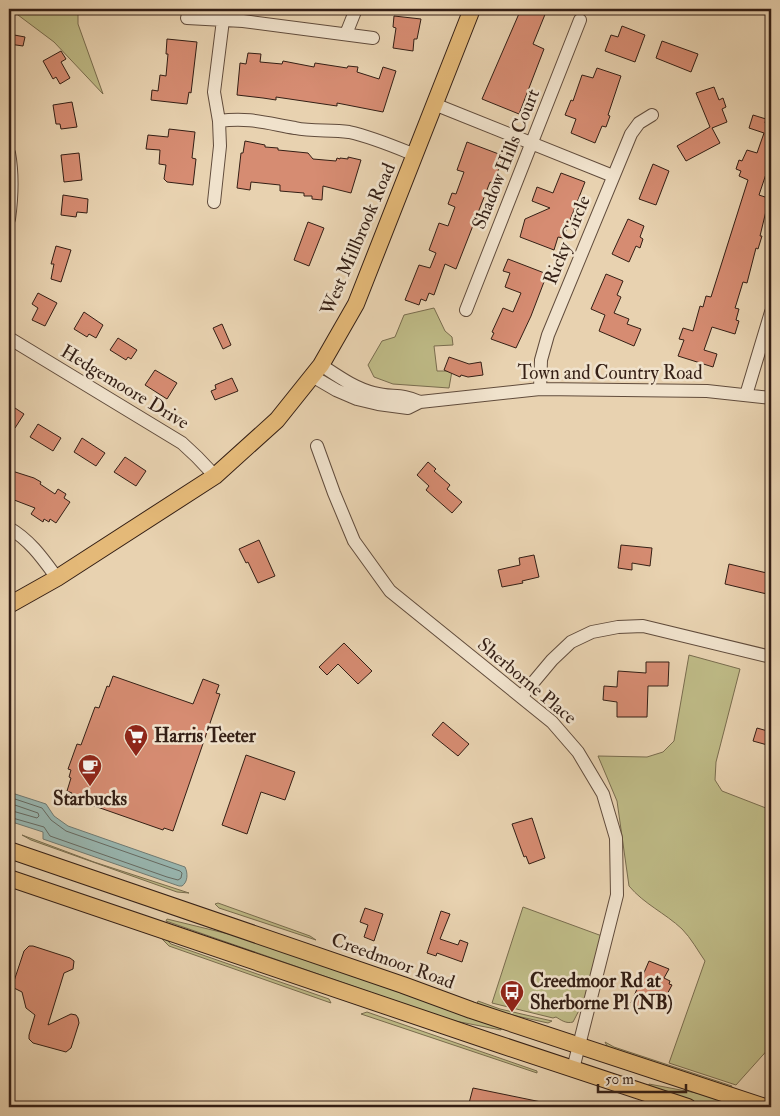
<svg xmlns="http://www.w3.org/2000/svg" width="780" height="1116" viewBox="0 0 780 1116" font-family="'IM FELL Double Pica',serif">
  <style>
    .green { fill: #beba86; stroke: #796c4e }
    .water { fill: #98b6b0; stroke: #707a72 }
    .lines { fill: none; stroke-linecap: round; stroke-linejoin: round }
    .shore { stroke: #666a62; stroke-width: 1 }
    .building { fill: #d68c72; stroke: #341f15 }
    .minor-casing { stroke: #614c3c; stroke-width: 14 }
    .major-casing { stroke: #341f15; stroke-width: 18 }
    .minor { stroke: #f0e2cc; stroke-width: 12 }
    .major { stroke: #e4b978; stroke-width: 16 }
    .labels { text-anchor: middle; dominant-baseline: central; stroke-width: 5; stroke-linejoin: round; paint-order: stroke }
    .street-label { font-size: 19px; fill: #341f15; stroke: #f0e2cc }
    .poi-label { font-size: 19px; font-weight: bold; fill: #341f15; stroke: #f0e2cc; text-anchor: start }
  </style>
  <rect width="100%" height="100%" fill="#e8d2b0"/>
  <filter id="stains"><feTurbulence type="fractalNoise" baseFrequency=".004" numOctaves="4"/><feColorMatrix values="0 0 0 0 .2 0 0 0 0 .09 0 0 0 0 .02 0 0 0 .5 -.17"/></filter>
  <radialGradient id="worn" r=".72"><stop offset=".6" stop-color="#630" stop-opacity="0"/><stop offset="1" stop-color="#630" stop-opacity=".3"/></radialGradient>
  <path class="green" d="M10,9H78V24L103,94L54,42Z
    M434,308L445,331L452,337L453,345L434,346L437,371H452L449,388L393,384L374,377L368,365L382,341L395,337L404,315Z
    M689,655L740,669L716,762L715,780L722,791L771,810V1046L736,1085L669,1063L705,961C698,951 691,938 682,929C665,913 644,904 629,886L617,801L598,756L647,757L663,752L674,741Z
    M22,835L94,862L189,893L177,892L31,840Z
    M218,903L310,936L316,940L219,908L215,904Z
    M523,907L602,936L587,995L573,1022C566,1024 561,1020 556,1017L553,1018L492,1003Z
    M167,919L249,939L502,1027L501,1030L450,1020L166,921Z
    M161,934L171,944L329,999L331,1003L169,946L160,937Z
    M478,1001L500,1009L552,1021L548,1023L503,1013L477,1004Z
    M367,1012L537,1071V1073L361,1014Z
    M605,1042L614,1047L732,1086L731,1088L617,1051L607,1046Z
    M649,1084L707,1095L745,1107H709L648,1087Z"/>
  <path class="water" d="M9,792L46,804L54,816L68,826L185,867C188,873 188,882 182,886H179L43,839V832L9,821Z"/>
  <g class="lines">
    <path class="shore" d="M9,797L42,808L51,820L66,831L180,871L182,873L181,878L178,880L167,877L50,836L44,827L9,817
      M9,803L38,813L39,816L37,818L9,810"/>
  </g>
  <path class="building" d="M521,9H545L546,12L533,44L544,49L519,114L482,99Z
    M394,16L421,19L417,39H414L413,51L393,48L396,28L393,27Z
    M622,26L645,35L635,62L605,51L611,35L618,37Z
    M9,34L25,37L23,46L9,44Z
    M167,39L197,42L191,93L189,92L187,104L151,100L152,90L158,91L160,75L166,76L168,54H166Z
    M662,41L698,54L691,72L656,58Z
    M61,51L66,59L61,62L70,78L60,84L56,77L53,79L43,61Z
    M248,53L261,54L260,62L282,64L283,61L314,67L315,63L347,68L348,66L358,67L357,72L379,79L383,67L396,71L383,112L337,103V106L276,97V100L263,98L237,95L240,63L246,64Z
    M597,68L621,76L608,115L610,116L606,127L602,126L595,143L571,133L576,119L565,115L571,100L573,101L582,75L593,78Z
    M714,87L719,100L723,98L726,107L722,109L727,122L712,128L720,143L686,161L677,146L710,127L696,93Z
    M72,102L77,127L61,129L60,124H56L53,105Z
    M753,115L766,119L765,123H767L769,115L771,116V173L767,171L759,195L771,199V202L768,212L766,211L760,236H762L758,249L756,248L747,283L743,282L736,305L735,308L739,309L736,320L739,321L735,334L712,327L704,350L717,354L713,367L678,356L684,340L679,339L683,328L693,331L700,306L703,307L706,296L711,297L748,180L739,176L741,171L736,169L739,160L742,161L747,150L757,153L764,133L749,128Z
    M169,129L195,132L192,158L196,159L193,185L167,182L164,179L166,165L159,164L160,150L146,149L148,135L168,137Z
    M245,141L265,145V147L278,148V150L308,153L313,159L336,161L337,158L340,159V158L348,159V157L361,160L351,193L323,186L322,200L312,199V196H304V193L280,191V185L251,182L250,190L237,188L241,153H243Z
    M467,142L504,156L493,183L490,182L456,269L445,264L434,295L429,293L426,301L421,299L419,305L405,300L419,265L430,268L436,253L429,250L439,223L448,226L455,207L448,204L452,193L456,194L464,172L457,170Z
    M79,153L82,180L64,182L61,155Z
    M653,164L669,171L656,205L639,199Z
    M561,173L585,182L563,238L558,237L554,250L520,237L525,219L550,208L532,201L537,187L553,193Z
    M63,195L88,199L87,213L77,212L76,217L61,215Z
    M628,219L644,226L640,237L643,239L640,248L636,246L629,262L612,254Z
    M308,222L324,228L309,266L294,260Z
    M56,246L71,250L61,282L51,279L54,264H51Z
    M508,259L547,274L531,316L516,348L491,339L494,333L492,332L503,308L513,312L521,293L505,287L510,273L503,271Z
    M606,274L623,281L617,295L621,297L614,313L629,319L627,324L641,329L634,346L599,331L605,315L591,309Z
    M38,293L57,303L45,326L32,320L38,308L32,304Z
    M84,312L103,325L96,338L89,334L87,337L74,329Z
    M222,324L231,345L223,349L213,328Z
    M118,338L137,350L131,359L128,357L126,360L110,350Z
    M449,357L469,364L481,362L483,375L468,377L461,375L460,377L444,370Z
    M155,370L177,383L167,399L145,385Z
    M232,378L238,391L215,400L211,391L216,389L215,385Z
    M9,404L24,414L15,428L9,423Z
    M38,424L61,438L53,451L30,437Z
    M82,438L105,453L96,466L74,452Z
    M125,457L146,471L136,486L114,472Z
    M428,462L436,469L434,471L450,485L447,489L462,502L452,513L426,490L429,486L417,475Z
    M9,470L34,478L41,482L40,484L55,494L58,489L66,494L64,498L70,502L56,523L50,519L49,522L44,519L43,522L31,514L35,508L9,498Z
    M259,540L275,576L258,583L248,562L246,563L239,549Z
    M621,545L652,548L650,566L632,563V570L618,568Z
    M534,555L539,577L522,581L523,583L502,587L498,570L520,565L519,558Z
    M729,564L771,574V595L725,584Z
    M344,643L372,671L358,684L338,664L327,675L319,667Z
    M646,662H669L668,686H648L647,717H617V702L603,700L604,686L617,687L618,671L646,673Z
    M113,676L193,704L203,679L219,685L216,693L220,694L173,831L164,828L163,830L83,802L84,800L71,796L72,793L67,791L71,778L69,777L71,770L68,769L77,744L81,745L95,707L99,708L107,686L109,687Z
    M443,722L469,744L458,756L432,735Z
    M757,728L771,732V746L753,741Z
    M246,755L295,772L285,800L261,792L247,834L222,825Z
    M532,818L545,858L529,864L526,856L524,857L512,824Z
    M365,908L383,914L374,941L364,937L368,925L360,922Z
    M441,911L450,914L440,939L458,945L460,940L468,943L462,962L437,953L436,956L427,953Z
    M29,946H33L70,958L74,961L73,969L64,973L48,1025L71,1014L76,1015L78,1018L79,1023L71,1048L66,1052L33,1043L29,1039V1035L35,1015L26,1008L22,992L12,987L24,951Z
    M649,961L669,969L664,978L670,981L669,984L672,985L664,1000L662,999L657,1009L644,1003L641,1008L631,1003Z
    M473,1088L551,1104L550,1107H468Z"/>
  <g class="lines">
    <g class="minor-casing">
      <path id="minor" d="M187,18L243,21L373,38
        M346,34L356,9
        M434,104L613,176
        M219,121C249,117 266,123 295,128C313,132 331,129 349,132C372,137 393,146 415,155
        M9,153C13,175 12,197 9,219
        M214,202L220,146L219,121L214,92L223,20
        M466,310L580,20
        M9,338L182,443L197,457L215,476
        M321,365C338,376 354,388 374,393C391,398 401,393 420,402
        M312,376L336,390L357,399L378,404L408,408L420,402L540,389L707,391L771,398
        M540,389L541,360L548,335L631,134L639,123L652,115
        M746,395L771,312
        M317,446L334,493L354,541L390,591L552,722L578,752L603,794L616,838L617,895L573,1069
        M9,528C30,540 43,559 57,578
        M521,697L552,660L571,642L592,632L618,627L643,626L771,657"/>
    </g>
    <g class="major-casing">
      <path id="major" d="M9,605L57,578L215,476L277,420L321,365L356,304L472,9
        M9,850L403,985L471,1010L765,1107
        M9,878L492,1042L688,1107"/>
    </g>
    <use href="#minor" class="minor"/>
    <use href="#major" class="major"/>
  </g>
  <defs>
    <g id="supermarket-pin" transform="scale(1.25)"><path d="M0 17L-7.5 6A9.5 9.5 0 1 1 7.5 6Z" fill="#8f2418" stroke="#f0e2cc"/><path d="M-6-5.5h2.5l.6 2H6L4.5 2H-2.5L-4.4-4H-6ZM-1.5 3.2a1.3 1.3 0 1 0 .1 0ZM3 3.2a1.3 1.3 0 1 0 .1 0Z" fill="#fff"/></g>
    <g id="cafe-pin" transform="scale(1.25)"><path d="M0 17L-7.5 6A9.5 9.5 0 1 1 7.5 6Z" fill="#8f2418" stroke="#f0e2cc"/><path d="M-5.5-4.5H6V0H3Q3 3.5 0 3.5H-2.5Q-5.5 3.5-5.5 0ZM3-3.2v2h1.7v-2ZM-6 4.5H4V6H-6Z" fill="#fff"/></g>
    <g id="bus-pin" transform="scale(1.25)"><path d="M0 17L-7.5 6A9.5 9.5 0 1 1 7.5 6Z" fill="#8f2418" stroke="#f0e2cc"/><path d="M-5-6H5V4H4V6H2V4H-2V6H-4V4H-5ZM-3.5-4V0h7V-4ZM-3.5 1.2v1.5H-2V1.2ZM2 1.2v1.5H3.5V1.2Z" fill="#fff"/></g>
  </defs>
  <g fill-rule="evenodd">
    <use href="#supermarket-pin" x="136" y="736"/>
    <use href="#cafe-pin" x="90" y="766"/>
    <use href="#bus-pin" x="512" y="992"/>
  </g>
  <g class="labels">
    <g class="street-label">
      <text transform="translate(506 159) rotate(-68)">Shadow Hills Court</text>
      <text transform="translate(358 239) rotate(-67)">West Millbrook Road</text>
      <text transform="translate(567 240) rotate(-68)">Ricky Circle</text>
      <text x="610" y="373">Town and Country Road</text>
      <text transform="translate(125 387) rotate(31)">Hedgemoore Drive</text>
      <text transform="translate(527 681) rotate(40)">Sherborne Place</text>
      <text transform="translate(393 961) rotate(20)">Creedmoor Road</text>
    </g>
    <g class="poi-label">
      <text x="154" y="736">Harris Teeter</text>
      <text x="90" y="799" text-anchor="middle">Starbucks</text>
      <text x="530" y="981">Creedmoor Rd at<tspan x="530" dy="22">Sherborne Pl (NB)</tspan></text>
    </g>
  </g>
  <rect width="780" height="1116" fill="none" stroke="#e8d2b0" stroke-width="30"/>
  <rect x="10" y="10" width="760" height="1096" fill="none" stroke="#341f15" stroke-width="2.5"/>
  <rect x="15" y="15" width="750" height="1086" fill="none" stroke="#341f15"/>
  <path d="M598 1084v8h88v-8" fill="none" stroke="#341f15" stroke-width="2.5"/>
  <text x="605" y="1084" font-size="15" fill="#341f15" stroke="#f0e2cc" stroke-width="4" paint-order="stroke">50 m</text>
  <rect width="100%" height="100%" filter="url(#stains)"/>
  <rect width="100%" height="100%" fill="url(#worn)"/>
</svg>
